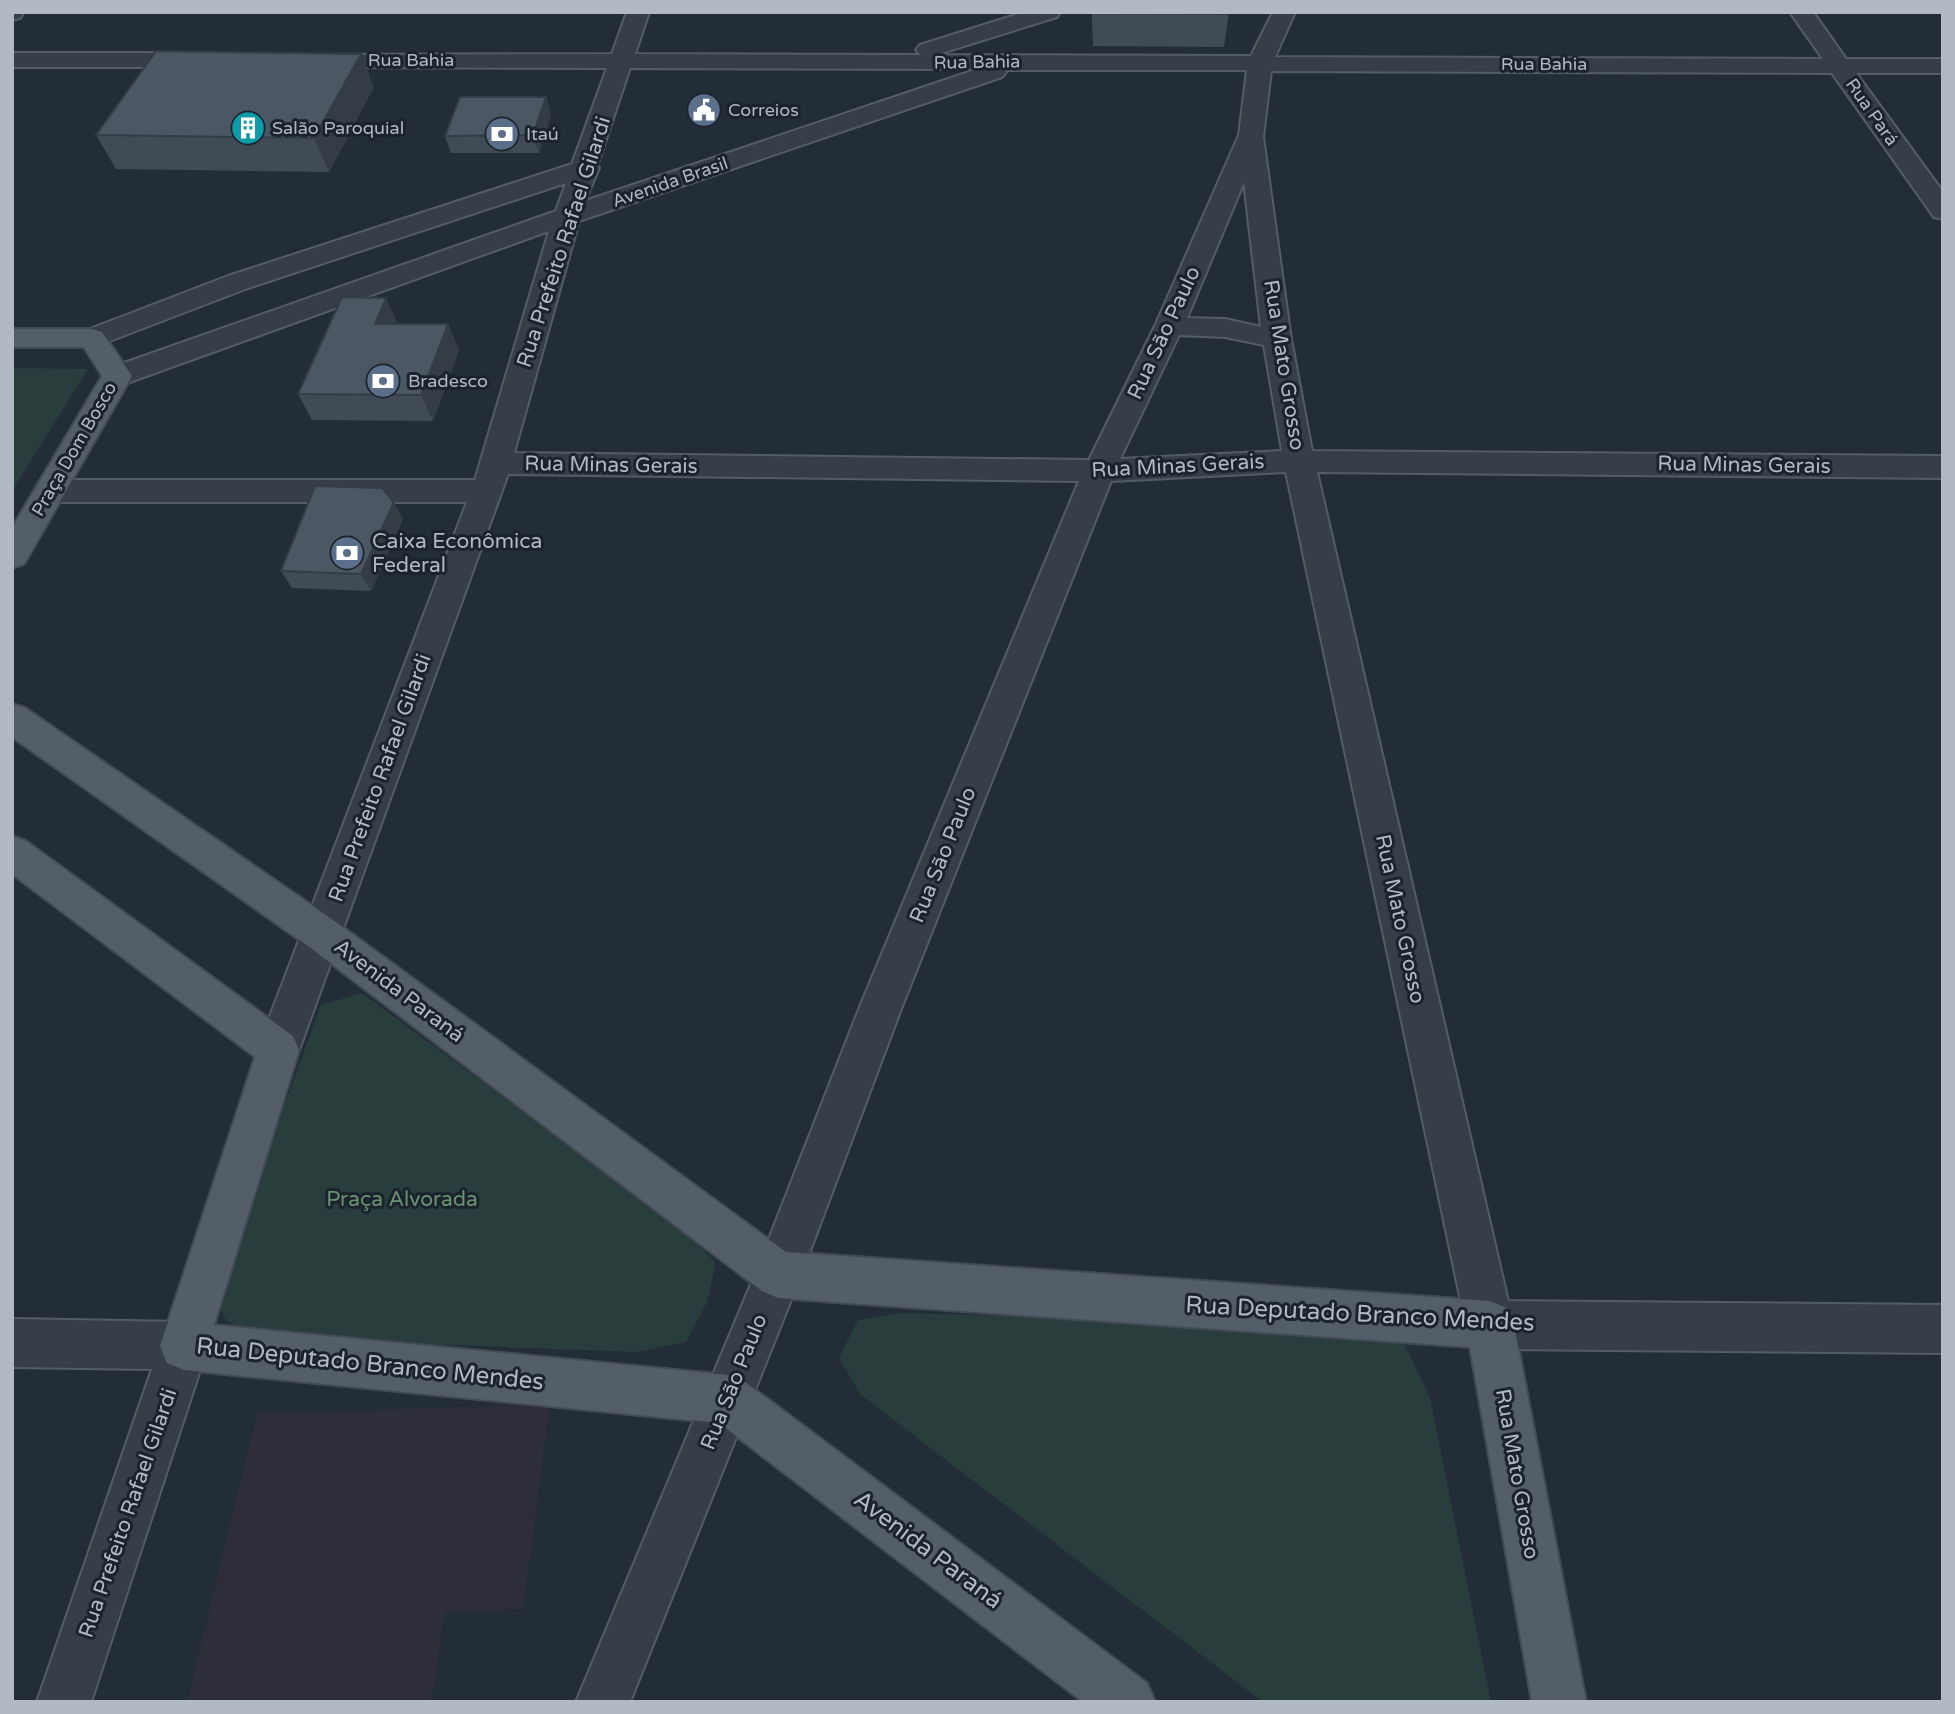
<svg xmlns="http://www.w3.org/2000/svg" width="1955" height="1714" viewBox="0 0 1955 1714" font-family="'Varela Round',sans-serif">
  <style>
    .medical { fill: #2e2d3a }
    .green { fill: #293d3c }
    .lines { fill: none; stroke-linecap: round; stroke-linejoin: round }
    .minor-casing { stroke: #545c66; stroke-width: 4 }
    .major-casing { stroke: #424a54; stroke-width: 4 }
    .minor { fill: #363e48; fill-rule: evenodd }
    .major { fill: #545e68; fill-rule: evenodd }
    .wall { fill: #404b55 }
    .shaded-wall { fill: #343d45 }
    .building { fill: #4b5763; stroke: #343d45; stroke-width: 2 }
    .labels { text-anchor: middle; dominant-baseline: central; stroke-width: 6; stroke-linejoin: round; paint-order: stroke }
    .far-street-label { font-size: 18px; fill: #b1b9c4; stroke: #1b232d }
    .far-poi-label { font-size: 18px; fill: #b1b9c4; stroke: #1b232d; text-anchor: start }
    .street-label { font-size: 21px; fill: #b1b9c4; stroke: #1b232d }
    .poi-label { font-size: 21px; fill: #b1b9c4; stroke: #1b232d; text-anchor: start }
    .park-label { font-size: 21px; fill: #6a9371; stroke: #1b232d }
    .near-street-label { font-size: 24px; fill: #b1b9c4; stroke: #1b232d }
  </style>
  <rect width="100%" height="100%" fill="#232d37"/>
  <path class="medical" d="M550,1404L523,1609L445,1612L431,1702H187L257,1414Z"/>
  <path class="green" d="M12,368L88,369L12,491Z
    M362,993L689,1233L716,1263L707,1302L686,1342L637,1352L266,1338L226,1321L215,1295L321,1005Z
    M900,1313L1372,1326L1404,1343L1430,1398L1491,1702H1263L861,1395L839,1358L858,1320Z"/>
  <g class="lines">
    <g class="minor-casing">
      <path id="minor" d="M12,12H24L20,18L12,20Z
        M627,12H649L635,54L921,55L916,50L920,45L1025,12H1060L1057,17L935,55L1251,56L1273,12H1295L1275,57L1823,59L1790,12H1813L1846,59H1943V73H1856L1943,192V219L1934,217L1832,73L1271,71L1263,137L1291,339L1312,451L1943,456V478L1317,472L1508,1301L1943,1305V1353L1490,1349L1473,1342L1466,1325L1286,472L1111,481L901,1009L801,1275L630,1702H576L756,1272L859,1009L1079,481L508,474L299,1050L293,1064L278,1070L263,1064L257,1050L467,502H50L39,499L34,491L39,483L50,480H475L549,231L127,383L117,385L107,383L102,376L107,369L556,211L566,183L248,288L102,344L92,347L82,344L78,338L82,332L228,276L572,164L607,68L312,67L304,65L300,60L304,55L612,54ZM630,68L978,69L585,201L599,168L597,166ZM1004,70H1247L1239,135L1155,326L1089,460L514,453L579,221L1002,77L1006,72ZM1244,182L1261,327L1225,319L1187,318ZM1179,335L1225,337L1264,345L1282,451L1120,459Z
        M12,53H203L211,55L215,60L211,65L203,67H12Z
        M12,1319L184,1322L201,1329L208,1346L91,1702H37L152,1369L12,1367Z"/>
    </g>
    <g class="major-casing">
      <path id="major" d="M12,329H92L102,332L132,376L24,564L12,568V528L102,376L84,347H12Z
        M12,704L25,708L336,922L786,1252L1490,1301L1507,1308L1514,1325L1586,1702H1532L1470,1347L778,1298L762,1291L308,946L12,737Z
        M12,836L26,841L293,1036L299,1050L214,1325L728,1375L745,1382L1147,1683L1155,1702H1083L719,1423L184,1370L167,1363L160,1346L255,1057L12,874Z"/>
    </g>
    <use href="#minor" class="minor"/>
    <use href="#major" class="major"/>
  </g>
  <path class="wall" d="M1092,12H1239H1229L1224,47L1093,46L1092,23Z
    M374,87L329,172L116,169L96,135Z
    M546,97L551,115L539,153H451L445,136Z
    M386,298L397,324H448L459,350L433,421L312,420L298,394Z
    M403,519L371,591L292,588L281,571Z"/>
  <path class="shaded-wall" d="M361,54L374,87L329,172L314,138Z
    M546,97L551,115L539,153L533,135Z
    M386,298L398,324H375Z
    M448,324L459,350L433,421L421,395Z
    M394,502L403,519L371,591L361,574Z"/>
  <path class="building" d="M1095,12H1229V14L1095,13Z
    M156,51L361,54L314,138L96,135Z
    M460,97H546L533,135L445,136Z
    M342,297L386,298L375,324H448L421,395L298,394Z
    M315,486L382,488L394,502L361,574L281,571Z"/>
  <defs>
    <g id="civic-disc" transform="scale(1.75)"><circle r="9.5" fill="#5c6f8a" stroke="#1b232d"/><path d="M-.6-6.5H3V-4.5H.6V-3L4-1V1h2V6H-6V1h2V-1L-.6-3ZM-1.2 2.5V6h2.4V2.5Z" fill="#fff"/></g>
    <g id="building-disc" transform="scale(1.75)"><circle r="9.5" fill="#0f9aa8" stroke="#1b232d"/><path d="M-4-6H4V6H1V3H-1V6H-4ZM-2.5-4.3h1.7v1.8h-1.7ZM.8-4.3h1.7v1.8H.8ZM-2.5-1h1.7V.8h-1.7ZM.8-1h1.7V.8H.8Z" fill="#fff"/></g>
    <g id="bank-disc" transform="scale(1.75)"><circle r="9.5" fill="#5c6f8a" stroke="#1b232d"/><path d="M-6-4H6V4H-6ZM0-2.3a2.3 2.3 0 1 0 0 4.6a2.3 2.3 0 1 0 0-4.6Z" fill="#fff"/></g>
  </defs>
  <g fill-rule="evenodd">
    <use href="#civic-disc" x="704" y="110"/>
    <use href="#building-disc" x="248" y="128"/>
    <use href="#bank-disc" x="502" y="134"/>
    <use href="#bank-disc" x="383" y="381"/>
    <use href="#bank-disc" x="347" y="553"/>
  </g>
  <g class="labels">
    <g class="far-street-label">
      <text x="411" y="60">Rua Bahia</text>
      <text transform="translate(977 62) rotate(-1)">Rua Bahia</text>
      <text x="1544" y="64">Rua Bahia</text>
      <text transform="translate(1872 112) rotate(55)">Rua Pará</text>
      <text transform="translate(670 182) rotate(-19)">Avenida Brasil</text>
      <text transform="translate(74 449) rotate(-60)">Praça Dom Bosco</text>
    </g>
    <g class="far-poi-label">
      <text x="728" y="110">Correios</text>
      <text x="272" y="128">Salão Paroquial</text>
      <text x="526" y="134">Itaú</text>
      <text x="408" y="381">Bradesco</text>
    </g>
    <g class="street-label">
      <text transform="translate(564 242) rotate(-72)">Rua Prefeito Rafael Gilardi</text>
      <text transform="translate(1164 333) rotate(-65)">Rua São Paulo</text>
      <text transform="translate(1284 365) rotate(81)">Rua Mato Grosso</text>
      <text transform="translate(611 465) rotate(1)">Rua Minas Gerais</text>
      <text transform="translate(1744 465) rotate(1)">Rua Minas Gerais</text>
      <text transform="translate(1178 466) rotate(-3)">Rua Minas Gerais</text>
      <text transform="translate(380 778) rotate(-70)">Rua Prefeito Rafael Gilardi</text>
      <text transform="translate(943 855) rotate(-68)">Rua São Paulo</text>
      <text transform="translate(1400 919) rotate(78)">Rua Mato Grosso</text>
      <text transform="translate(399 991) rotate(37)">Avenida Paraná</text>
      <text transform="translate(734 1382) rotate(-68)">Rua São Paulo</text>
      <text transform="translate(1517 1474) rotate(80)">Rua Mato Grosso</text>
      <text transform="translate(128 1513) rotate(-71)">Rua Prefeito Rafael Gilardi</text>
    </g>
    <g class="poi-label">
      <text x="372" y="541">Caixa Econômica<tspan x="372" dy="24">Federal</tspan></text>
    </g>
    <g class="park-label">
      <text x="402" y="1199">Praça Alvorada</text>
    </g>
    <g class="near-street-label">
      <text transform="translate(1360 1314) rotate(3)">Rua Deputado Branco Mendes</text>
      <text transform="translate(370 1364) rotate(6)">Rua Deputado Branco Mendes</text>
      <text transform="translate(928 1550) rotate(37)">Avenida Paraná</text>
    </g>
  </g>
  <rect width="1955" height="1714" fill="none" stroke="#b1b9c4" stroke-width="28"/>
</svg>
